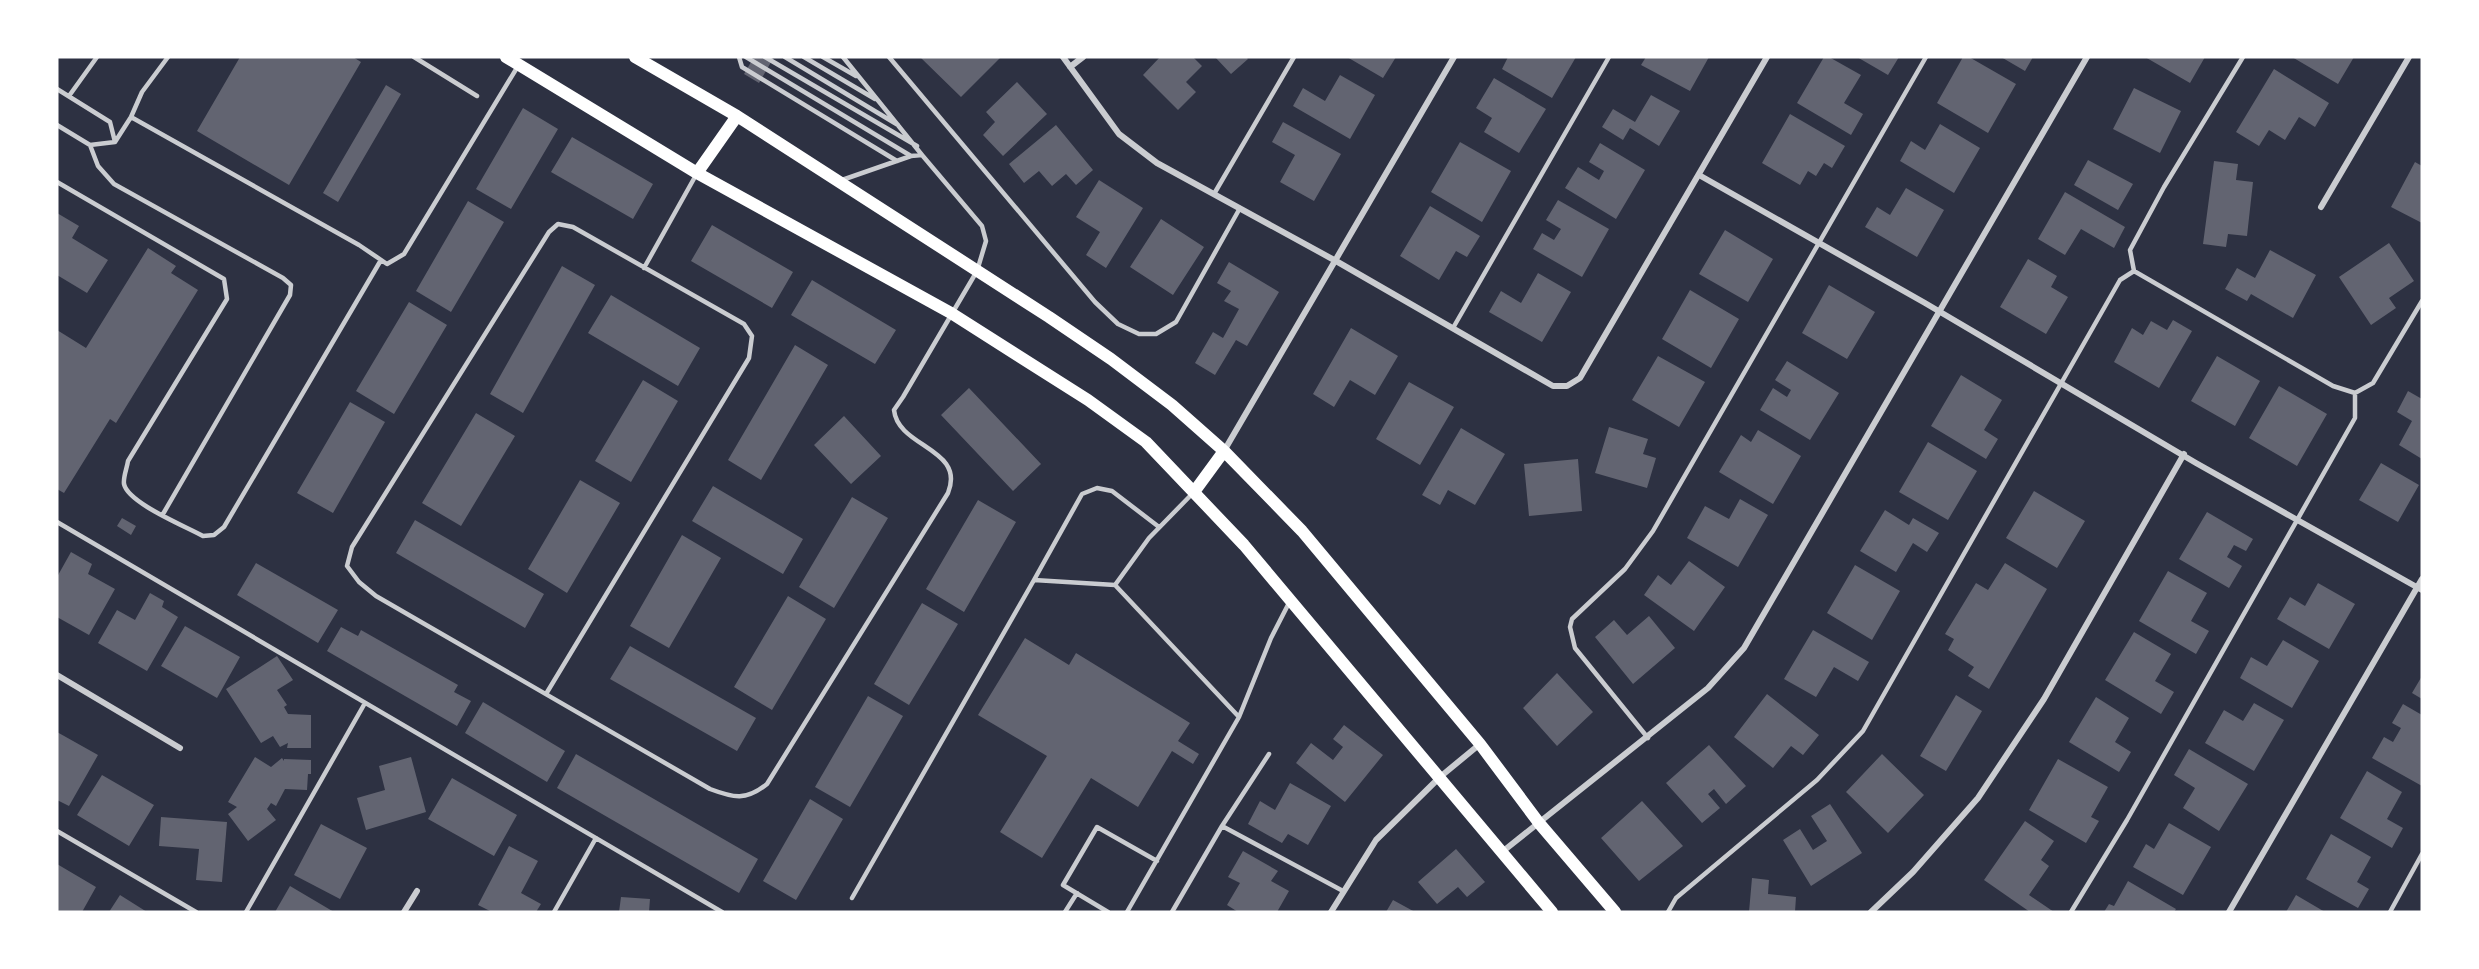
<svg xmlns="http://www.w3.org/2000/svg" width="2479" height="969" viewBox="0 0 2479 969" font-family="'PT Sans Narrow',sans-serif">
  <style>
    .building { fill: #626471 }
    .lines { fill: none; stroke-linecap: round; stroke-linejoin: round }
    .service { stroke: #caccd0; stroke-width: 4.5 }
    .minor { stroke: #caccd0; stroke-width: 6 }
    .secondary { stroke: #fff; stroke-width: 12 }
  </style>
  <rect width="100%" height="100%" fill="#2d3142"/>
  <path class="building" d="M240,57H353L361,62L289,185L197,131Z
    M754,57H774L759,83L744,74Z
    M920,57H998L1000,58L961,97Z
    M1160,57H1193L1202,66L1186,82L1196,92L1178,110L1143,75Z
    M1215,57H1246L1248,59L1231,74Z
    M1347,57H1396L1383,78Z
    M1508,57H1576L1552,98L1502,69Z
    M1646,57H1709L1690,91L1641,65Z
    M1824,57H1829L1861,75L1844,103L1863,114L1851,135L1797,103Z
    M1857,57H1899L1888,75Z
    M1963,57H1969L2016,84L1988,133L1937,103Z
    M2001,57H2033L2025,71Z
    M2145,57H2205L2190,83Z
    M2292,57H2354L2338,84Z
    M2274,69L2329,103L2315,127L2299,117L2285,140L2269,130L2259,146L2236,132Z
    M1340,75L1375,95L1350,139L1293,106L1303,88L1325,101Z
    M1494,78L1546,109L1519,153L1484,132L1492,118L1476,108Z
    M1017,82L1047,114L1003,156L983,135L995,122L986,112Z
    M386,85L401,94L338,202L323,193Z
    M2134,88L2181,111L2160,153L2113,129Z
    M1651,95L1680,111L1659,146L1630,128L1623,140L1602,127L1613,109L1635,122Z
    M523,108L558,129L511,209L476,189Z
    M1790,114L1845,146L1832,168L1824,163L1816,176L1808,171L1800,185L1762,163Z
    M1283,122L1341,154L1314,201L1280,182L1295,155L1272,142Z
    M1940,124L1980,148L1954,193L1900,161L1911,141L1925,150Z
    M1056,125L1093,170L1076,185L1066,174L1052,186L1039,171L1024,183L1009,164Z
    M572,137L653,184L633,219L551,172Z
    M1460,142L1511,171L1482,222L1431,192Z
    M1600,143L1645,170L1616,219L1565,188L1578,167L1599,180L1604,171L1589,162Z
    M2088,160L2133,184L2118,210L2074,185Z
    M2214,161L2238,164L2236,180L2253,182L2247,236L2228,234L2226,247L2203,244Z
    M2415,162L2422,166V223L2391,207Z
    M1099,180L1143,208L1106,268L1086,255L1100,232L1076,217Z
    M1906,188L1944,210L1917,257L1865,227L1877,207L1890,215Z
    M2065,192L2125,227L2114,248L2081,229L2065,255L2038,239Z
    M1558,200L1609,229L1582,277L1533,249L1542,233L1554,240L1561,229L1546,220Z
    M468,201L504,222L451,312L416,291Z
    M1430,206L1480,236L1467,257L1456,251L1439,280L1400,256Z
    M57,213L79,226L72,238L108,260L87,293L57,275Z
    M1161,219L1204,247L1173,295L1130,267Z
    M712,225L793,272L772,308L691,261Z
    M1725,230L1773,259L1748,302L1699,274Z
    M2389,243L2414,281L2389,298L2396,308L2371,325L2339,277Z
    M148,248L176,266L171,273L198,290L116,423L110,419L64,493L57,489V330L86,348Z
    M2270,250L2316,275L2293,318L2251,294L2247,301L2225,289L2237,268L2255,278Z
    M2028,259L2057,276L2051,287L2068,297L2046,334L2000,307Z
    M1229,262L1279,292L1247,346L1236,340L1215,375L1195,363L1213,332L1223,338L1239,309L1224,301L1231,291L1217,283Z
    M562,266L595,285L523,413L490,394Z
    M1538,273L1571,292L1542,342L1489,312L1501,291L1521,303Z
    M812,280L896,330L875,364L791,315Z
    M1829,285L1875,312L1847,359L1802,333Z
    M1690,290L1739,319L1711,368L1662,339Z
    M611,295L700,348L678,386L588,333Z
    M409,302L447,325L394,414L356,391Z
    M2173,320L2192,331L2159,388L2114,362L2132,328L2143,335L2151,321L2167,330Z
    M1351,328L1398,356L1375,395L1350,380L1334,407L1313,394Z
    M795,345L828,365L761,480L728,460Z
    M1658,356L1705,382L1679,427L1632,400Z
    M2217,356L2260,381L2235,426L2191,401Z
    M1787,361L1839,393L1810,440L1760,410L1773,388L1787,397L1791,390L1775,380Z
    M1961,375L2002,400L1984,430L1998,439L1986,459L1931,426Z
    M643,380L678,401L631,482L595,461Z
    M1409,382L1454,407L1420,465L1376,439Z
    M2279,386L2327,414L2297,466L2249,438Z
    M969,388L1041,464L1013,491L941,415Z
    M2408,391L2422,399V459L2399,445L2412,421L2397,412Z
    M350,402L385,422L333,513L297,493Z
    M476,413L515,436L461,526L422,503Z
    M844,416L881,456L851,484L814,445Z
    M1609,427L1648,439L1643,454L1656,458L1647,488L1595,473Z
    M1461,428L1505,454L1475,505L1448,490L1440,505L1422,495Z
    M1758,430L1801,456L1773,504L1719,472L1741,435L1751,442Z
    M1928,442L1977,471L1948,520L1899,492Z
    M1578,459L1582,511L1529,516L1524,464Z
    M2381,463L2419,485L2398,522L2359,500Z
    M580,480L620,503L567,593L528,569Z
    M713,486L803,539L783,574L692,521Z
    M2034,491L2085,521L2057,568L2006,538Z
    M852,497L888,518L834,608L799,587Z
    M1740,499L1768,515L1738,567L1687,538L1705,506L1729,519Z
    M978,500L1016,522L964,612L926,589Z
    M1885,510L1909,525L1913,518L1939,533L1927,552L1913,543L1896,572L1860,551Z
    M2207,512L2253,539L2246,551L2234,545L2227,557L2242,566L2229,588L2179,559Z
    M122,518L136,526L131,535L117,526Z
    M415,520L544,594L525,628L396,553Z
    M682,535L721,558L669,648L630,626Z
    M71,552L92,564L88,574L115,589L89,635L57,617V577Z
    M1689,561L1725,587L1694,631L1644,595L1658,575L1671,585Z
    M256,563L338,610L318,643L237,595Z
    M2005,563L2047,589L1989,689L1968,676L1974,667L1948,650L1954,639L1945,634L1976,583L1988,590Z
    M1855,565L1900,591L1872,640L1827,613Z
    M2168,571L2207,593L2191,621L2209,631L2196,654L2139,621Z
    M2318,583L2355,604L2329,649L2277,619L2290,597L2305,606Z
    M150,593L164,601L162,607L178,617L147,671L98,643L117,610L135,620Z
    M788,596L826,619L772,710L734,687Z
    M922,603L958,624L909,705L874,684Z
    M1649,616L1675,648L1633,684L1595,637L1614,620L1627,635Z
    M185,626L240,657L217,698L161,666Z
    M341,627L358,636L361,630L458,685L454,692L471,701L457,726L327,651Z
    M1813,630L1869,662L1858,681L1834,667L1816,697L1784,679Z
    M2134,632L2171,654L2155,681L2174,692L2161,714L2105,680Z
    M1025,638L1069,665L1076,653L1190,723L1178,741L1199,754L1193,764L1172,751L1138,807L1091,778L1042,858L1000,832L1047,756L978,715Z
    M2283,640L2319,661L2292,708L2240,678L2251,657L2267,666Z
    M630,646L756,718L737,751L610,679Z
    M277,656L293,680L277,690L287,705L284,707L288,714L311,715V748H287L288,743L280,747L273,736L261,743L226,689Z
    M1557,673L1593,712L1557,746L1523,708Z
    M2422,676V699L2412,693Z
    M1767,694L1819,735L1803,755L1791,746L1773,768L1734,737Z
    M1956,695L1982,711L1946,771L1920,756Z
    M868,696L903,716L850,807L815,787Z
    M2096,697L2129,718L2115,742L2131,752L2119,772L2069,742Z
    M483,702L565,751L547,782L465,733Z
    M2254,703L2284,720L2254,771L2205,743L2224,710L2243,721Z
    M2403,704L2422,715V786L2372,758L2384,737L2393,742L2401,728L2392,723Z
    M1344,725L1383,755L1345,802L1296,763L1311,743L1333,760L1343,747L1333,739Z
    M57,732L98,755L69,806L57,800Z
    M1709,745L1746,786L1726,804L1714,789L1708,794L1720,808L1702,823L1666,783Z
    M2189,749L2248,784L2219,831L2183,808L2195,788L2174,775Z
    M576,754L758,859L739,893L557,788Z
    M1882,754L1924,795L1888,833L1846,792Z
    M255,757L271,767L282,758L284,761V759L311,760V774H308L307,790L285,789L276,806L271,803L267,809L276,820L248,841L228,814L237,807L228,802Z
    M411,757L426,812L366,830L357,798L385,790L379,766Z
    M2058,759L2108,787L2091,817L2099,821L2086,843L2029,810Z
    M2367,771L2402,792L2387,819L2403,828L2392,848L2340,818Z
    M102,775L154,805L129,846L77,815Z
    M452,778L517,815L494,856L428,819Z
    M1290,783L1331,806L1308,845L1288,834L1282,843L1248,824L1260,801L1275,810Z
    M810,799L843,819L796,900L763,881Z
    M1642,801L1683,846L1639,881L1601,838Z
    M1830,804L1862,853L1811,886L1783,840L1800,829L1813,850L1827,841L1811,816Z
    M161,817L227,822L222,882L196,880L199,849L159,846Z
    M2025,821L2054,841L2041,860L2049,866L2029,895L2054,912H2030L1984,880Z
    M2169,823L2211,847L2183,895L2133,867L2146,844L2154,849Z
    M321,824L367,848L340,899L294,875Z
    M2331,834L2371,857L2357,882L2369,889L2358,908L2306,879Z
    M509,846L538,861L521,893L541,904L536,912H492L478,905Z
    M1456,849L1485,882L1467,897L1458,887L1437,904L1418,882Z
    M1243,851L1278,871L1271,881L1289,891L1277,912H1238L1227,905L1240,883L1228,877Z
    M57,864L96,887L82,912H57Z
    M1752,878L1769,880L1768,894L1796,897L1795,912H1749Z
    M2128,881L2176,909L2174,912H2104L2109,904L2114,906Z
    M290,886L334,912H275Z
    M120,895L147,912H109Z
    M2296,895L2325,912H2286Z
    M621,897L650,899L649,912H619Z
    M1393,900L1415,912H1386Z"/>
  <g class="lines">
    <path class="service" d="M414,57L477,96
      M739,57L742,67L897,161
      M746,57L911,156
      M765,57L917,146
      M785,57L898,125
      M804,57L875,99
      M823,57L856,76
      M843,57L922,155
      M889,57L1095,302L1118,324L1139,334H1156L1176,322L1240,208
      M57,89L110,122L115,142L90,145L57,125
      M69,96L97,57
      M131,117L359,245L387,264L404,254L518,66
      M115,142L131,117L142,92L168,57
      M90,145L98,166L114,184L283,278L291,285L290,295L163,514
      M57,182L224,279L227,299L128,461C127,468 123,477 124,484C128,503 185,526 203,536L214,535L224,527L381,260
      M1214,194L1294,57
      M644,268L696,175
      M2134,271L2130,250L2164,187L2243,57
      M1453,328L1609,57
      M57,522L722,912
      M1034,580L1082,494L1097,488L1112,491L1159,527
      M546,694L749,358L752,336L744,324L573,227L558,224L549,232L352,547L347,566L359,582L376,596L710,789C734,798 746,801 767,784L948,493C966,448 898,448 894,410L903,397L977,271L986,241L982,226L922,155L911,156L842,180
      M1239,717L1271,638L1290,601
      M1648,738L1575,648L1570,627L1572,619L1625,569L1653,531L1926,57
      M1222,826L1343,891
      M57,831L196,912
      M852,898L1034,580L1115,585
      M246,912L365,703
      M554,912L596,838
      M1065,912L1077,893
      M1108,912L1063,885L1097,827L1157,861
      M1127,912L1239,717L1115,585L1149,538L1192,494
      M1172,912L1222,826L1269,754
      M1668,912L1676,898L1817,780L1863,731L2120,280L2134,271L2333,386L2355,393L2373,383L2422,301
      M2071,912L2127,820L2355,418V393
      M2390,912L2422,854"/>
    <path class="minor" d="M1063,57L1119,134L1157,163L1336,261L1553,386H1567L1580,378L1767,57
      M1070,67L1083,57
      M1699,175L1925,303L2196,463L2422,590
      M2321,207L2409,57
      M1224,451L1454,57
      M57,675L180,748
      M1502,852L1708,688L1744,648L2087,57
      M404,912L417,891
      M1331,912L1376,840L1440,777L1480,744
      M1871,912L1913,872L1978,798L2044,699L2184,454
      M2229,912L2422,579"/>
    <path class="secondary" d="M506,57L697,173L951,313L1088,400L1146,442L1244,545L1552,912
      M635,57L737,116L1049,317L1111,359L1172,405L1224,451L1302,531L1480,744L1539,823L1615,912
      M697,173L737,116
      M1194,492L1224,451"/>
  </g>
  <rect width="2479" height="969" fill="none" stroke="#ffffff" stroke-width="117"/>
</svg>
